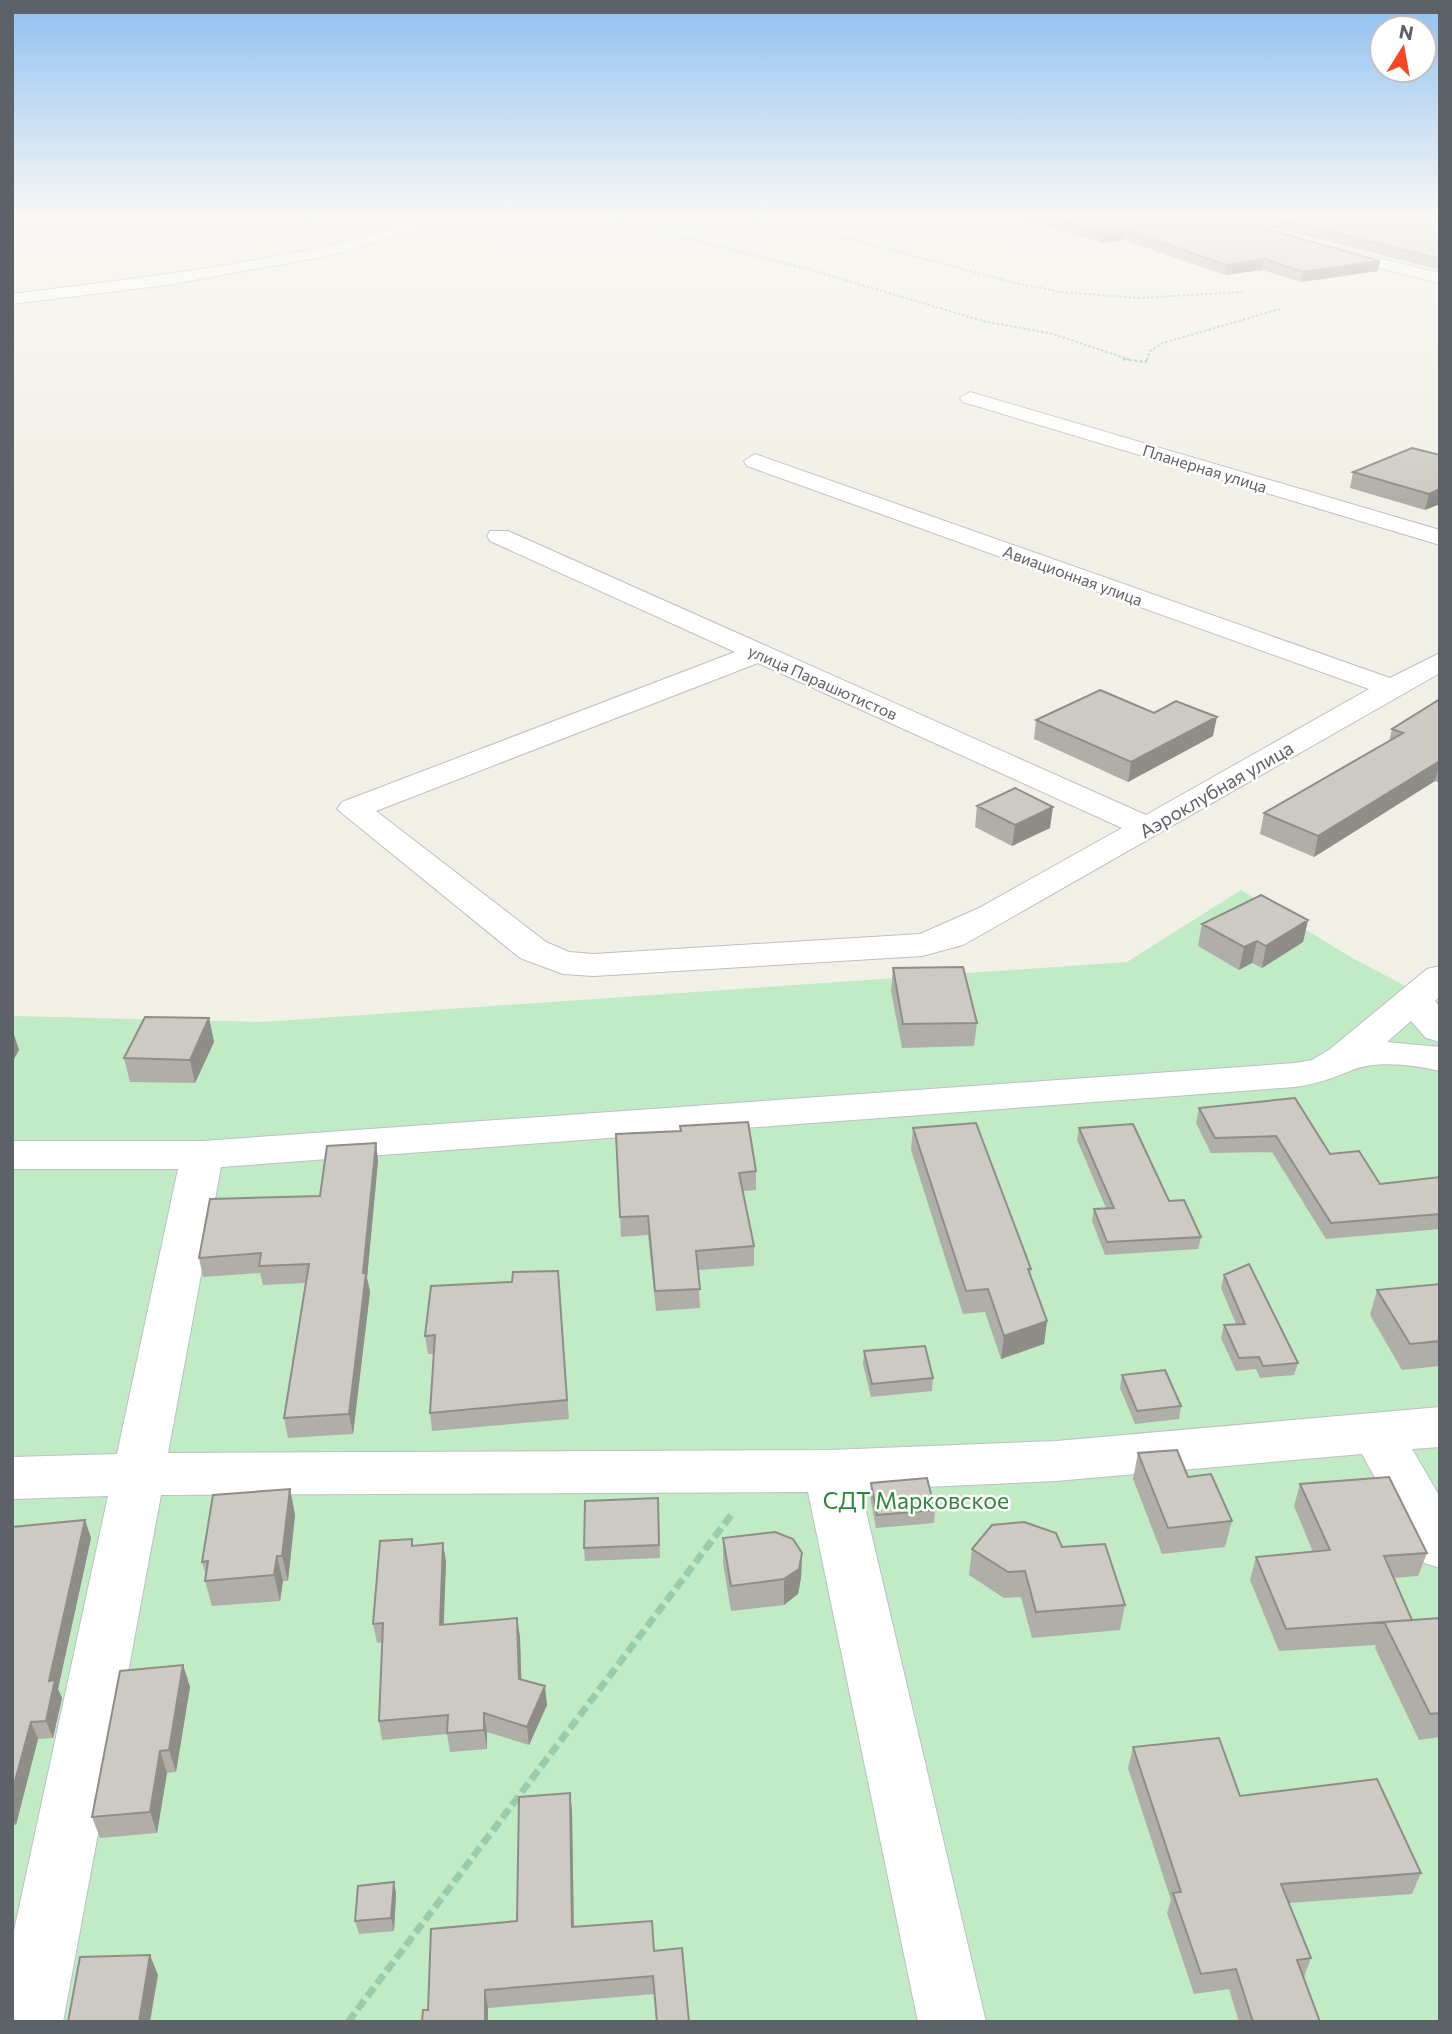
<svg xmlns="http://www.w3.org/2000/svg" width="1452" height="2034" viewBox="0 0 1452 2034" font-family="Commissioner,sans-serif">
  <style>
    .green { fill: #c1ebc4 }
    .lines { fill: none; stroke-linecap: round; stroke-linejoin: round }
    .minor-casing { stroke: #bdbfc6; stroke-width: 2 }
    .path-far2 { stroke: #98ccac; stroke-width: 2; stroke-dasharray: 2.5 2; stroke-linecap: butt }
    .path-far1 { stroke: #98ccac; stroke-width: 2.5; stroke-dasharray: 3.5 2; stroke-linecap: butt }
    .path { stroke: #98ccac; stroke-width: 7; stroke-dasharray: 11 5; stroke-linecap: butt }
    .minor { fill: #fff; fill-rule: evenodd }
    .wall { fill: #afaea8 }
    .shaded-wall { fill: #8f8d88 }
    .building { fill: #cccac3; stroke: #8f8d88; stroke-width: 2 }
    .labels { text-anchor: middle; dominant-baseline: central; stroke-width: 5; stroke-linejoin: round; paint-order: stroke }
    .far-street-label { font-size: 16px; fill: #5d6168; stroke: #fff }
    .street-label { font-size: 19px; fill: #5d6168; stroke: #fff }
    .near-park-label { font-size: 23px; fill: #2d873a; stroke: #fff }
  </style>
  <rect width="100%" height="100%" fill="#f1f0e6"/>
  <path class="green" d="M1241,890L1354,959L1440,1004V2022H12V1016L262,1022L1127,962Z"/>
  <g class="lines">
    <g class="minor-casing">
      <path id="minor" d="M442,216H464L327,256L167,285L12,304V294C116,281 220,269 323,247C363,239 402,226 442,216Z
        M1329,246L1440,273V283L1323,254V248Z
        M970,392L1440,530V545L963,402L960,398Z
        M755,454L1390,678L1440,653V673L963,945L922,956L594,976L563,974L520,958L337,809L342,802L735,652L490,541L487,536L490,531H508L1146,815L1369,689L747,466L744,461ZM758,663L1122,828L979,908L920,934L594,954L569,952L546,942L376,811Z
        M1440,966V996L1435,1001L1440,1007V1042L1426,1038L1411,1021L1387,1042L1440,1047V1071C1414,1065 1378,1060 1352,1070C1330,1079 1320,1083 1295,1087L221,1167L168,1453L830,1450L1056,1441L1440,1407V1447L1412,1449L1440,1497V1568L1421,1562L1362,1454L1056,1481L861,1490L986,2022H918L808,1492L161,1495L63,2022H12V1940L108,1496L12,1499V1457L117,1454L178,1169H12V1141H202L1295,1063L1312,1060L1329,1050L1427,969Z"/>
    </g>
    <path class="path-far2" d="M303,216L316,226
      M597,216L808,269L983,321L1053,334L1131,360
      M754,225L850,239L1019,284L1061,292L1139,298L1243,292
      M662,230L743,227L774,216
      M1147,360L1150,351L1163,343L1280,309"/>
    <path class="path-far1" d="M1123,359L1145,362L1148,359"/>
    <path class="path" d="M348,2022L732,1514"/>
    <use href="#minor" class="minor"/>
  </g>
  <path class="wall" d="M1017,216H1220L1378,271L1301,282L1262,270L1225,275L1124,240L1102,243Z
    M1227,216H1440V270Z
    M1440,455V504L1425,510L1350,488L1353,472Z
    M1440,699V783L1435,781L1314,857L1260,834L1264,813L1389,742L1392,729Z
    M1036,720L1213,736L1128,782L1034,739Z
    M977,806L1050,828L1012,846L975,827Z
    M1308,920L1303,942L1262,968L1252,963L1239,970L1198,946L1202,924Z
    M893,968L977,1023L974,1046L902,1048L891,991Z
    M209,1018L214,1042L195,1083L130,1082L124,1058Z
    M1199,1108L1330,1154L1380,1184L1440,1177V1229L1326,1239L1272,1152L1211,1153L1196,1123Z
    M913,1128L1031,1269L1030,1275L1047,1321L1044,1344L1001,1359L985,1312L963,1314L911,1150Z
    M1079,1128L1169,1201L1201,1237L1198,1249L1105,1255L1092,1221L1094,1209L1106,1208L1077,1140Z
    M616,1134L756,1171V1190L743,1191L754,1246V1266L698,1270L700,1308L656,1311L648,1235L621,1237Z
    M376,1143L378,1161L367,1278L370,1292L353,1434L288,1438L284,1418L306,1283L263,1285L260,1273L203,1277L199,1258L320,1196Z
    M558,1271L569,1419L432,1431L430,1413L434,1354H428L425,1336L512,1282Z
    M1224,1275L1298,1363L1294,1375L1260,1378L1256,1369L1236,1371L1221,1338L1224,1325L1236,1324L1221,1288Z
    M1440,1284V1366L1402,1370L1370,1315L1377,1290Z
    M864,1351L933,1378L932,1391L871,1397L863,1364Z
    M1122,1375L1181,1406L1179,1419L1135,1424L1120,1388Z
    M1138,1453L1188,1477L1232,1521L1225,1547L1162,1554L1133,1479Z
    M871,1483L935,1510L934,1523L876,1528L870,1496Z
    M1300,1484L1427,1553L1418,1576L1393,1578L1412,1620L1440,1618V1737L1419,1740L1375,1648L1376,1645L1279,1651L1250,1580L1256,1557L1313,1552L1294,1506Z
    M290,1489L295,1515L288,1581H283L280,1601L212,1606L205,1581L206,1576L202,1562Z
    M658,1498L660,1558L585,1561L584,1548Z
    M85,1520L91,1538L58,1689L62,1698L53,1738L38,1739L16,1825H12V1527Z
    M723,1538L802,1553L801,1578L798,1594L784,1605L731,1611L723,1563Z
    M443,1543L446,1562L443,1624L520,1637L521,1680L547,1705L529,1745L487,1732V1749L450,1752L447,1734L382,1740L379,1721L382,1642L377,1643L373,1624L414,1546Z
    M1062,1547L1125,1605L1120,1630L1032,1638L1021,1597L1004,1598L969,1575L972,1549Z
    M183,1665L190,1687L176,1772L167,1773L157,1833L100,1838L92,1817Z
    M1133,1747L1240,1796L1421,1873L1412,1894L1289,1903L1311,1958L1304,1977L1320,2022H1239L1229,1989L1194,1994L1167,1913L1171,1900L1128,1768Z
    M570,1793L572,1811L574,1927L654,1951L689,2022H656L654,1994L488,2008L428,2010L517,1921Z
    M394,1882L396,1894L394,1931L359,1934L355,1921Z"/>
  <path class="shaded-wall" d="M989,216H1009L989,218Z
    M1126,230L1124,240L1102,243L1103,233Z
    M1264,259L1262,270L1225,275L1226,265Z
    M1380,261L1378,271L1301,282L1303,272Z
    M1440,489V504L1425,510L1429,494Z
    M1217,717L1213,736L1128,782L1131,762Z
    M1440,761L1435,781L1314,857L1318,836Z
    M1053,807L1050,828L1012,846L1015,825Z
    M1308,920L1303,942L1262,968L1266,946Z
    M1257,941L1252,963L1239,970L1244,947Z
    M209,1018L214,1042L195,1083L190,1060Z
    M12,1028L19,1050L12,1063Z
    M376,1143L378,1161L367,1278L370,1292L353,1434L349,1414Z
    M1047,1321L1044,1344L1001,1359L1004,1336Z
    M290,1489L295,1515L288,1581L282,1556Z
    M85,1520L91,1538L58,1689L62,1698L53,1738L46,1721L49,1681Z
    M443,1543L446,1562L443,1644L440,1625Z
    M802,1553L801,1578L798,1594L784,1605V1579Z
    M277,1556L283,1581L280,1601L274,1575Z
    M517,1618L520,1637L522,1698L519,1679Z
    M183,1665L190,1687L176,1772L169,1750Z
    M545,1686L547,1705L529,1745L527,1727Z
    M484,1713L487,1732V1749L484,1730Z
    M31,1722L38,1739L16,1825L12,1817V1792Z
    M160,1751L167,1773L157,1833L150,1812Z
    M570,1793L572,1811L574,1946L572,1927Z
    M394,1882L396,1894L394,1931L391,1918Z
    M150,1955L158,1975L150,2022H139Z
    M485,1990L488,2008V2022H485Z"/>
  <path class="building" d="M1047,216H1220L1380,261L1303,272L1264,259L1226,265L1126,230L1103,233Z
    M1265,216H1440V259Z
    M1412,448L1440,455V489L1429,494L1353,472Z
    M1100,690L1154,713L1176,701L1217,717L1131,762L1036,720Z
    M1440,699V761L1318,836L1264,813L1403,733L1392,729Z
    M1015,788L1053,807L1015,825L977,806Z
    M1261,895L1308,920L1266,946L1257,941L1244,947L1202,924Z
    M963,967L977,1023L903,1024L893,968Z
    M145,1017L209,1018L190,1060L124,1058Z
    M1295,1098L1330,1154L1359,1151L1380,1184L1440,1177V1214L1331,1223L1276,1136L1215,1138L1199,1108Z
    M748,1122L756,1171L739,1173L754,1246L696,1251L700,1289L655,1291L648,1216L620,1217L616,1134L681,1131L680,1126Z
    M976,1123L1031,1269H1028L1047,1321L1004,1336L988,1289L966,1291L913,1128Z
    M1133,1124L1169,1201L1184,1200L1201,1237L1107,1242L1094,1209L1114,1208L1079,1128Z
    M376,1143L363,1273H366L349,1414L284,1418L309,1264L259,1266L261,1253L199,1258L210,1199L320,1196L327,1146Z
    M1249,1264L1298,1363L1263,1366L1259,1357L1239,1358L1224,1325L1245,1324L1224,1275Z
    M558,1271L567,1400L430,1413L435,1335L425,1336L431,1286L512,1282L513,1272Z
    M1440,1284V1341L1410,1344L1377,1290Z
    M925,1346L933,1378L872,1384L864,1351Z
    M1165,1370L1181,1406L1137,1411L1122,1375Z
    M1177,1450L1188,1477L1211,1474L1232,1521L1168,1528L1138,1453Z
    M1389,1477L1427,1553L1384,1556L1412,1620L1286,1629L1256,1557L1330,1550L1300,1484Z
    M927,1478L935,1510L877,1515L871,1483Z
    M290,1489L282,1556H277L274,1575L205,1581L208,1561L202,1562L213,1495Z
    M658,1498L659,1545L584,1548L585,1501Z
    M85,1520L49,1681L55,1680L46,1721L31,1722L12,1792V1527Z
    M1024,1522L1056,1533L1062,1547L1105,1544L1125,1605L1036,1612L1025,1571L1008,1572L972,1549L992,1525Z
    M775,1532L793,1539L802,1553L799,1569L784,1579L731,1586L723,1538Z
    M412,1539V1546L443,1543L440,1625L517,1618L519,1679L545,1686L527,1727L484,1713V1730L447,1733L448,1715L379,1721L383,1623L373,1624L380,1541Z
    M1440,1618V1713L1430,1714L1384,1622Z
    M183,1665L169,1750L160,1751L150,1812L92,1817L120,1671Z
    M1219,1738L1240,1796L1377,1779L1421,1873L1281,1884L1311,1958L1297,1960L1320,2022H1253L1236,1969L1201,1974L1173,1893L1181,1892L1133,1747Z
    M570,1793L572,1927L652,1921L654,1951L682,1948L689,2022H657L653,1976L485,1990V2022H422L423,2010H428L431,1929L517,1921L519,1797Z
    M394,1882L391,1918L355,1921L358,1886Z
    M150,1955L139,2022H68L80,1957Z"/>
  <linearGradient id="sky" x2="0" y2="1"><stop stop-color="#8ec0f1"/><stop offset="0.43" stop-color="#f9f8f4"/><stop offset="1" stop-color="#f9f8f4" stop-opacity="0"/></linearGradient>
  <rect width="1452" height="500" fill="url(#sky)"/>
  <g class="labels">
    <g class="far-street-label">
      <text transform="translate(1205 468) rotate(17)">Планерная улица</text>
      <text transform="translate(1073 575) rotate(20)">Авиационная улица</text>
      <text transform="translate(823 682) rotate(24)">улица Парашютистов</text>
    </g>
    <g class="street-label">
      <text transform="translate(1216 789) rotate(-30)">Аэроклубная улица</text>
    </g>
    <g class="near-park-label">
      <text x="916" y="1500">СДТ Марковское</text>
    </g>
  </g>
  <rect width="1452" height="2034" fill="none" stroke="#5d6168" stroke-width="28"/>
  <g transform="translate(1403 49) rotate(11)"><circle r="33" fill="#ffffff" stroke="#bec0c3" stroke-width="2"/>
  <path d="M0-5L12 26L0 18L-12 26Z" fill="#fa4723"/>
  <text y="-10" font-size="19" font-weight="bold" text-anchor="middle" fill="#5d6168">N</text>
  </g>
</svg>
